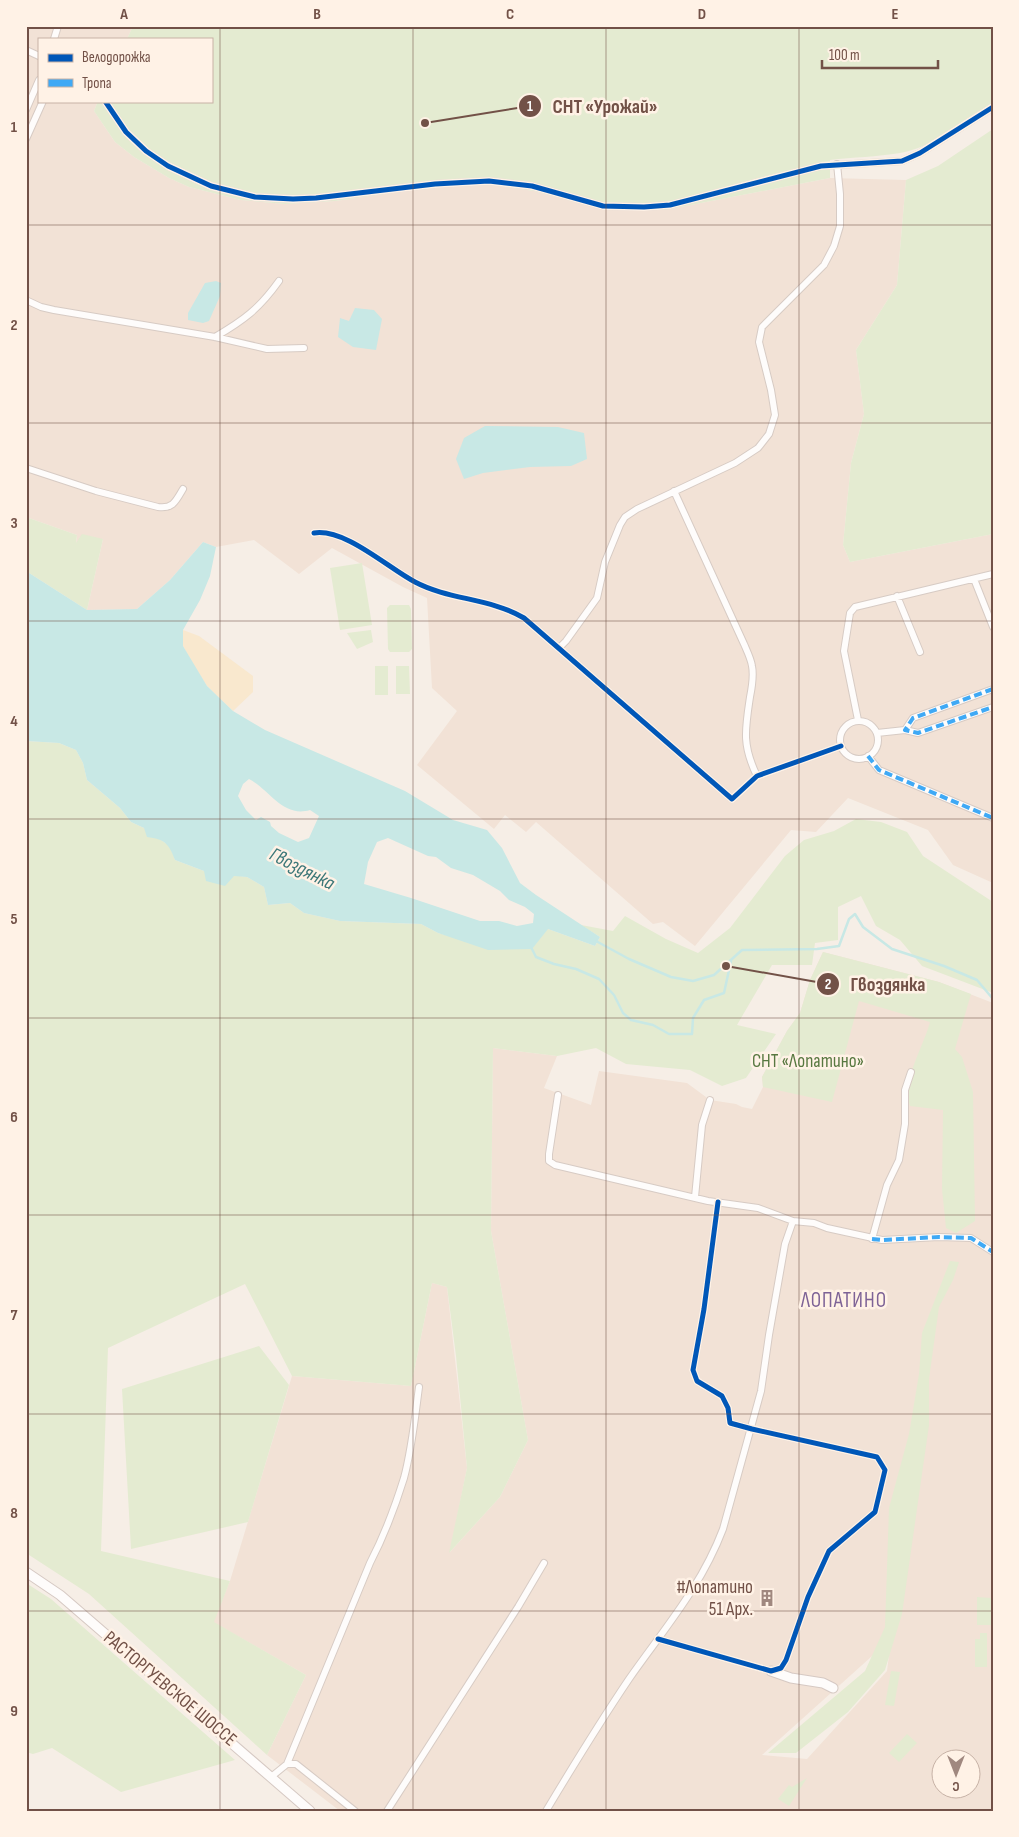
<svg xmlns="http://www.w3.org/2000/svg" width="1019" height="1837" viewBox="0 0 1019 1837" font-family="'Sofia Sans Condensed',sans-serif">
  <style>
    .residential { fill: #f2e2d6; fill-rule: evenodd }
    .green { fill: #e4ebd1 }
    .sand { fill: #f9e8ce }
    .water { fill: #c8e8e5; fill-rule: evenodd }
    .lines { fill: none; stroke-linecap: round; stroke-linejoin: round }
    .stream { stroke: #c8e8e5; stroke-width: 2.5 }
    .street-casing { stroke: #d7cbc4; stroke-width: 8 }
    .secondary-casing { stroke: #d6c9c3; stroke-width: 11 }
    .street { stroke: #fefcfb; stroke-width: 6 }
    .secondary { stroke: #fefcfb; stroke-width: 9 }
    .quiet { stroke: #3fa9f5; stroke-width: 4; stroke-dasharray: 8 4; stroke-linecap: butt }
    .cycleway-casing { stroke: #fff2e6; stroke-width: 8 }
    .cycleway { stroke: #0057b8; stroke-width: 5 }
    .grid { fill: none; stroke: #725147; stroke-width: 1; stroke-opacity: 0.55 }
    .labels { text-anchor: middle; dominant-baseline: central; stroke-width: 5; stroke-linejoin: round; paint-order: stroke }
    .park-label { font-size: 19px; fill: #587840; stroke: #fff2e6 }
    .poi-label { font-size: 19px; fill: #725147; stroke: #fff2e6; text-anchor: end }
    .street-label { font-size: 19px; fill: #725147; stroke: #fff2e6 }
    .water-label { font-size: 20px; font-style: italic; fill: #3c7778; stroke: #fff2e6 }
    .quarter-label { font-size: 21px; letter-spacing: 1px; fill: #7e6396; stroke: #fff2e6 }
    .leader { fill: none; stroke: #725147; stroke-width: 2 }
    .callout-dot { fill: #725147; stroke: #fff2e6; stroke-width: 2 }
    .mark-label { font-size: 15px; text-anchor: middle; font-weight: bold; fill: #fff }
    .callout-label { font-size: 20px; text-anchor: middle; font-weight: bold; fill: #725147; stroke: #fff2e6; stroke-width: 5; stroke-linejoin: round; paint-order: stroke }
    .neatline { fill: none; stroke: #725147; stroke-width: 2 }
    .grid-label { font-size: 16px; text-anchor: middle; font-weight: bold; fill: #725147 }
  </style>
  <rect width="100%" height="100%" fill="#f6eee6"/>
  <path class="residential" d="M26,26H133L127,39H39V101H98L94,111L115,142L134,157L169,178L189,187L241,200L285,204L335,201L441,186L491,185L534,191L601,209L665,210L830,178L906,180L897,285L856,350L864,414L851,463L843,545L850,562L993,534V883L953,865L928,830L848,798L816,832L791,830L695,946L663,922L653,924L536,822L526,832L505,815L494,829L417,765L457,711L432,688L427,598L403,587L332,548L299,574L254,540L216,547L203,542L170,580L137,609L87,610L103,539L76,545L77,535L26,517Z
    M823,952L939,982L993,1003V1811H340L267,1755L306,1675L213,1622L230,1581L292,1376L411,1386L432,1283L447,1287L467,1468L450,1552L500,1497L528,1440L491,1231L493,1048L557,1056L544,1088L591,1105L599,1071L687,1083L710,1100L736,1104L742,1107L752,1109L763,1087L762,1077L787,1031L800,1013L810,980ZM891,1639L887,1671L807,1759L762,1755ZM942,1760H972V1790H942Z"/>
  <path class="green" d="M133,26H993V105C967,123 932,147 900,153C877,157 853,157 830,160V178L665,210L601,209L534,191L491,185L441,186L335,201L285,204L241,200L189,187L169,178L134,157L115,142L94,111L98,101H211V39H127Z
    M993,129V534L850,562L843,545L851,463L864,414L856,350L897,285L906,180L938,166Z
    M26,517L77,535L76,543L82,534L103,539L87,610L26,571Z
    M362,563L372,625L340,630L330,568Z
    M390,605H409L411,609L412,649L409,652H390L388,649L387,608Z
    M371,630L373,642L357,649L347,633Z
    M375,666H388V695H375Z
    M396,666H409L410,694H396Z
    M26,741L59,743L76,750L83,763L87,780L120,808L131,822L144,828L171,847L175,860L204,871L247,877L264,887L268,905L290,903L304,913L340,921L421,924L438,933L460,939L548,929L595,946L600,937L581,925L613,931L625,916L666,939L698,953L730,928L785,856L804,840L834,831L856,819L881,822L907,832L923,856L993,902V993L922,966L900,940L876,926L861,896L838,907V940L815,943L812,965H772L737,1025L776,1034L746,1078L722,1086L690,1070L626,1064L596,1048L557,1056L493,1048L491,1231L528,1440L500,1497L449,1553L467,1468L456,1356L447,1287L432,1283L411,1386L292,1376L245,1284L108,1348L101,1551L230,1581L214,1622L306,1675L267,1755L89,1594L26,1553Z
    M823,952L939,982L971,994L955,1049L962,1057L973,1092L975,1221L956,1233L946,1228L942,1189L943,1110L910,1106C902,1079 923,1048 930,1022L859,1001L832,1102L763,1087L762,1077L787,1031L800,1013L810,980Z
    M950,1261L959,1262L953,1280L939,1307L929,1379V1425L902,1614L885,1670L848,1712L796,1753H768L865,1671L885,1627L889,1508L909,1434L919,1374L922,1333Z
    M259,1346L289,1385L248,1522L131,1549L122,1389Z
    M26,1583L51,1599L235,1760L121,1792L52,1748L33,1754L26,1752Z
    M977,1597L991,1598V1625H977Z
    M980,1633H987V1667H975V1639H980Z
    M891,1671L900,1672L894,1706L885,1705Z
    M907,1734L917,1743L899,1762L889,1753Z
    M807,1778L789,1806L778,1799L789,1785L792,1787Z"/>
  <path class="sand" d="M183,630L199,636L253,676V692L233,711L207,686L194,666L183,646Z"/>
  <path class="water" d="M216,281L221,283L220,296L209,321L203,323L188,320V313L205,283Z
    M355,308L374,310L382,319L376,350L353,347L338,337L340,318L349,321Z
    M485,426L558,427L584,433L587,459L571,466L530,467L483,473L464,479L456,459L464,438Z
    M203,542L216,547L210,576L200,600L183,630V646L207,686L233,711L265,730L405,791L453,820L487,830L502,848L520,883L536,895L600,937L595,946L548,929L532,949L488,950L438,933L421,924L340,921L304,913L290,903L268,905L264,887L247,877L234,876L225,886L206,881L204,871L175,860C169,844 165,839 147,837L144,828L131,822L120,808L87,780L83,763L76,750L59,743L26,741V571L87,610L137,609L170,580ZM249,779C270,790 283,818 310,810L319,816L309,838L298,842L279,833L271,826L270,822L261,817L256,820L246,810L238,796L243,784ZM388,838L428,856L436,857L451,868L473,875L500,891L509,900L525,907L534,914L533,923L517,926L499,921H480L411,898L364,884L368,862L377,842Z"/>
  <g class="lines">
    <path class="stream" d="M596,941L629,959L671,977L693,981L714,975L742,950L817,949L839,946L849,919L855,914L863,927L892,949L944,966L977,980L993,999
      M532,949L536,957L554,964L576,969L599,979L614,995L623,1013L631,1020L653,1025L669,1034H692L693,1018L704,1000L724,993L731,961"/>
    <g class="street-casing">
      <path id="street" d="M54,39L58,26
        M26,50L39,56
        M105,101L126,132L146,151L168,166L211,186L255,197L293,199L316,198L435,184L489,181L532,186L603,206L644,207L670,205L821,166L902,161L920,153L993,107
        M26,110L39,80
        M26,139L43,101
        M26,300L41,307L54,310L215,337L267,349L304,348
        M215,337C244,320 259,309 279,281
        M26,468L96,491L158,507C173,509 176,501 183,489
        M674,491L744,644C747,651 751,659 752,666C754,676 752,687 750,697C745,730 742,745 757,776
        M314,533C345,528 388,568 415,582C449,600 490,598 524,618L732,799L757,776L841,746
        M974,579L993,627
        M897,596L920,652
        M559,648L566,641L597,598L605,562L620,525L625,517L637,509L735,463L758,448L769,434L775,415L771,390L759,342L762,327L824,265L834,246L840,226V194L837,164
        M858,720L844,651L850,613L855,607L993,574
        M840 740a19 19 0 1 1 38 0a19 19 0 1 1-38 0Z
        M905,730L913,718L993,689
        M877,733L905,730L918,733L993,707
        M868,756L879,770L993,818
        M558,1095L549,1154V1161L555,1165L708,1201L758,1208L793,1221L814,1223L827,1228L882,1240L939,1237L971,1238L993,1252
        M695,1197L702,1125L710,1100
        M872,1239L887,1185L899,1160L905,1124V1090L911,1072
        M658,1639L771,1671L781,1668L786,1660L808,1597L829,1551L875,1512L885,1470L877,1457L752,1429L730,1423L728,1408L722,1396L697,1381L693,1370L704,1309L718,1202
        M287,1764H296L355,1811
        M271,1777L287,1764L370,1563C384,1536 395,1507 404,1478C412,1448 415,1417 419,1387
        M387,1811L518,1607L544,1563
        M546,1811C573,1766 600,1722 629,1679C664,1629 701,1587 723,1529L761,1391L769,1335L785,1244L793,1221"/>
    </g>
    <g class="secondary-casing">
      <path id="secondary" d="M26,1572L60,1595L310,1811
        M771,1671L791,1678L823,1683L833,1688"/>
    </g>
    <use href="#street" class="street"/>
    <use href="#secondary" class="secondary"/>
    <path class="quiet" d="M993,689L913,718L905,730L918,733L993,707
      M868,756L879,770L993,818
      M872,1239L882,1240L939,1237L971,1238L993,1252"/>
    <g class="cycleway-casing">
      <path id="cycleway" d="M105,101L126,132L146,151L168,166L211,186L255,197L293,199L316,198L435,184L489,181L532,186L603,206L644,207L670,205L821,166L902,161L920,153L993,107
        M314,533C345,528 388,568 415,582C449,600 490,598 524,618L732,799L757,776L841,746
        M658,1639L771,1671L781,1668L786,1660L808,1597L829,1551L875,1512L885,1470L877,1457L752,1429L730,1423L728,1408L722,1396L697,1381L693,1370L704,1309L718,1202"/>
    </g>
    <use href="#cycleway" class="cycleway"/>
  </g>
  <path class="grid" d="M220,26V1811M413,26V1811M606,26V1811M799,26V1811M26,225H993M26,423H993M26,621H993M26,819H993M26,1018H993M26,1215H993M26,1414H993M26,1611H993"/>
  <defs>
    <g id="building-bare" transform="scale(1.35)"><path d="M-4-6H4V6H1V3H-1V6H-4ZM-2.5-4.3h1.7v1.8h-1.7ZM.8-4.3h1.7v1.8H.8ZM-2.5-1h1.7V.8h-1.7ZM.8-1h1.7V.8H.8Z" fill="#a0887f" stroke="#fff2e6" stroke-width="2.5" paint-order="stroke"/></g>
  </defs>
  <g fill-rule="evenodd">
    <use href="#building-bare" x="767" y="1598"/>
  </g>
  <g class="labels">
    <g class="park-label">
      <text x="808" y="1061">СНТ «Лопатино»</text>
    </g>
    <g class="poi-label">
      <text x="753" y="1587">#Лопатино<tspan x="753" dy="22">51 Арх.</tspan></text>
    </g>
    <g class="street-label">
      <text transform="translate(170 1689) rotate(40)">РАСТОРГУЕВСКОЕ ШОССЕ</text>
    </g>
    <g class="water-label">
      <text transform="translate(302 869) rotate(27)">Гвоздянка</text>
    </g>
    <g class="quarter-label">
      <text x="844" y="1300">ЛОПАТИНО</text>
    </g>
  </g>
  <path class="leader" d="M425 123L530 106M726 966L828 984"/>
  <g class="callout-dot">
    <circle cx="425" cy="123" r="5"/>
    <circle cx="726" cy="966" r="5"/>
    <circle cx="530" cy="106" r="12"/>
    <circle cx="828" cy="984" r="12"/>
  </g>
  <g class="mark-label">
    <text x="530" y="111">1</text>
    <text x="828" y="989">2</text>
  </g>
  <g class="callout-label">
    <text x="605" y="113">СНТ «Урожай»</text>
    <text x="888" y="991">Гвоздянка</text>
  </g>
  <rect width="1019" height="1837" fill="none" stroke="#fff2e6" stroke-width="55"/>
  <rect x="38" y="38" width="175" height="65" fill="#fff2e6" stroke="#c7b2a6"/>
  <rect x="48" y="54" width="25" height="8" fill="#0057b8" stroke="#c7b2a6"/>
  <text x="82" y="62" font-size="15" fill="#725147">Велодорожка</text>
  <rect x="48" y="79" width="25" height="8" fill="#3fa9f5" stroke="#c7b2a6"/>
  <text x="82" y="88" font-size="15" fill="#725147">Тропа</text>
  <g transform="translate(956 1774) rotate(180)"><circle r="24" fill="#fff2e6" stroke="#c7b2a6"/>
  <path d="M0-4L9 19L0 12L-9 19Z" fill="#a0887f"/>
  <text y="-8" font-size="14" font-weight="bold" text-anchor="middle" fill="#725147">С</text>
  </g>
  <path d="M822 60v8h116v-8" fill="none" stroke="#725147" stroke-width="2.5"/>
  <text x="829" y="60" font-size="15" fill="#725147" stroke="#fff2e6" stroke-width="4" paint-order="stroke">100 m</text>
  <rect x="28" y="28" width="964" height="1782" class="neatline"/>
  <g class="grid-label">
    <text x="124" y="19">A</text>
    <text x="317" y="19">B</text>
    <text x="510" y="19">C</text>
    <text x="702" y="19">D</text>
    <text x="895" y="19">E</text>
    <text x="14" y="132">1</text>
    <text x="14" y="330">2</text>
    <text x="14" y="528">3</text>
    <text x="14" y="726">4</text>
    <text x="14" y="924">5</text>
    <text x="14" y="1122">6</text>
    <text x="14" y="1320">7</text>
    <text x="14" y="1518">8</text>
    <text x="14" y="1716">9</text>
  </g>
</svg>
